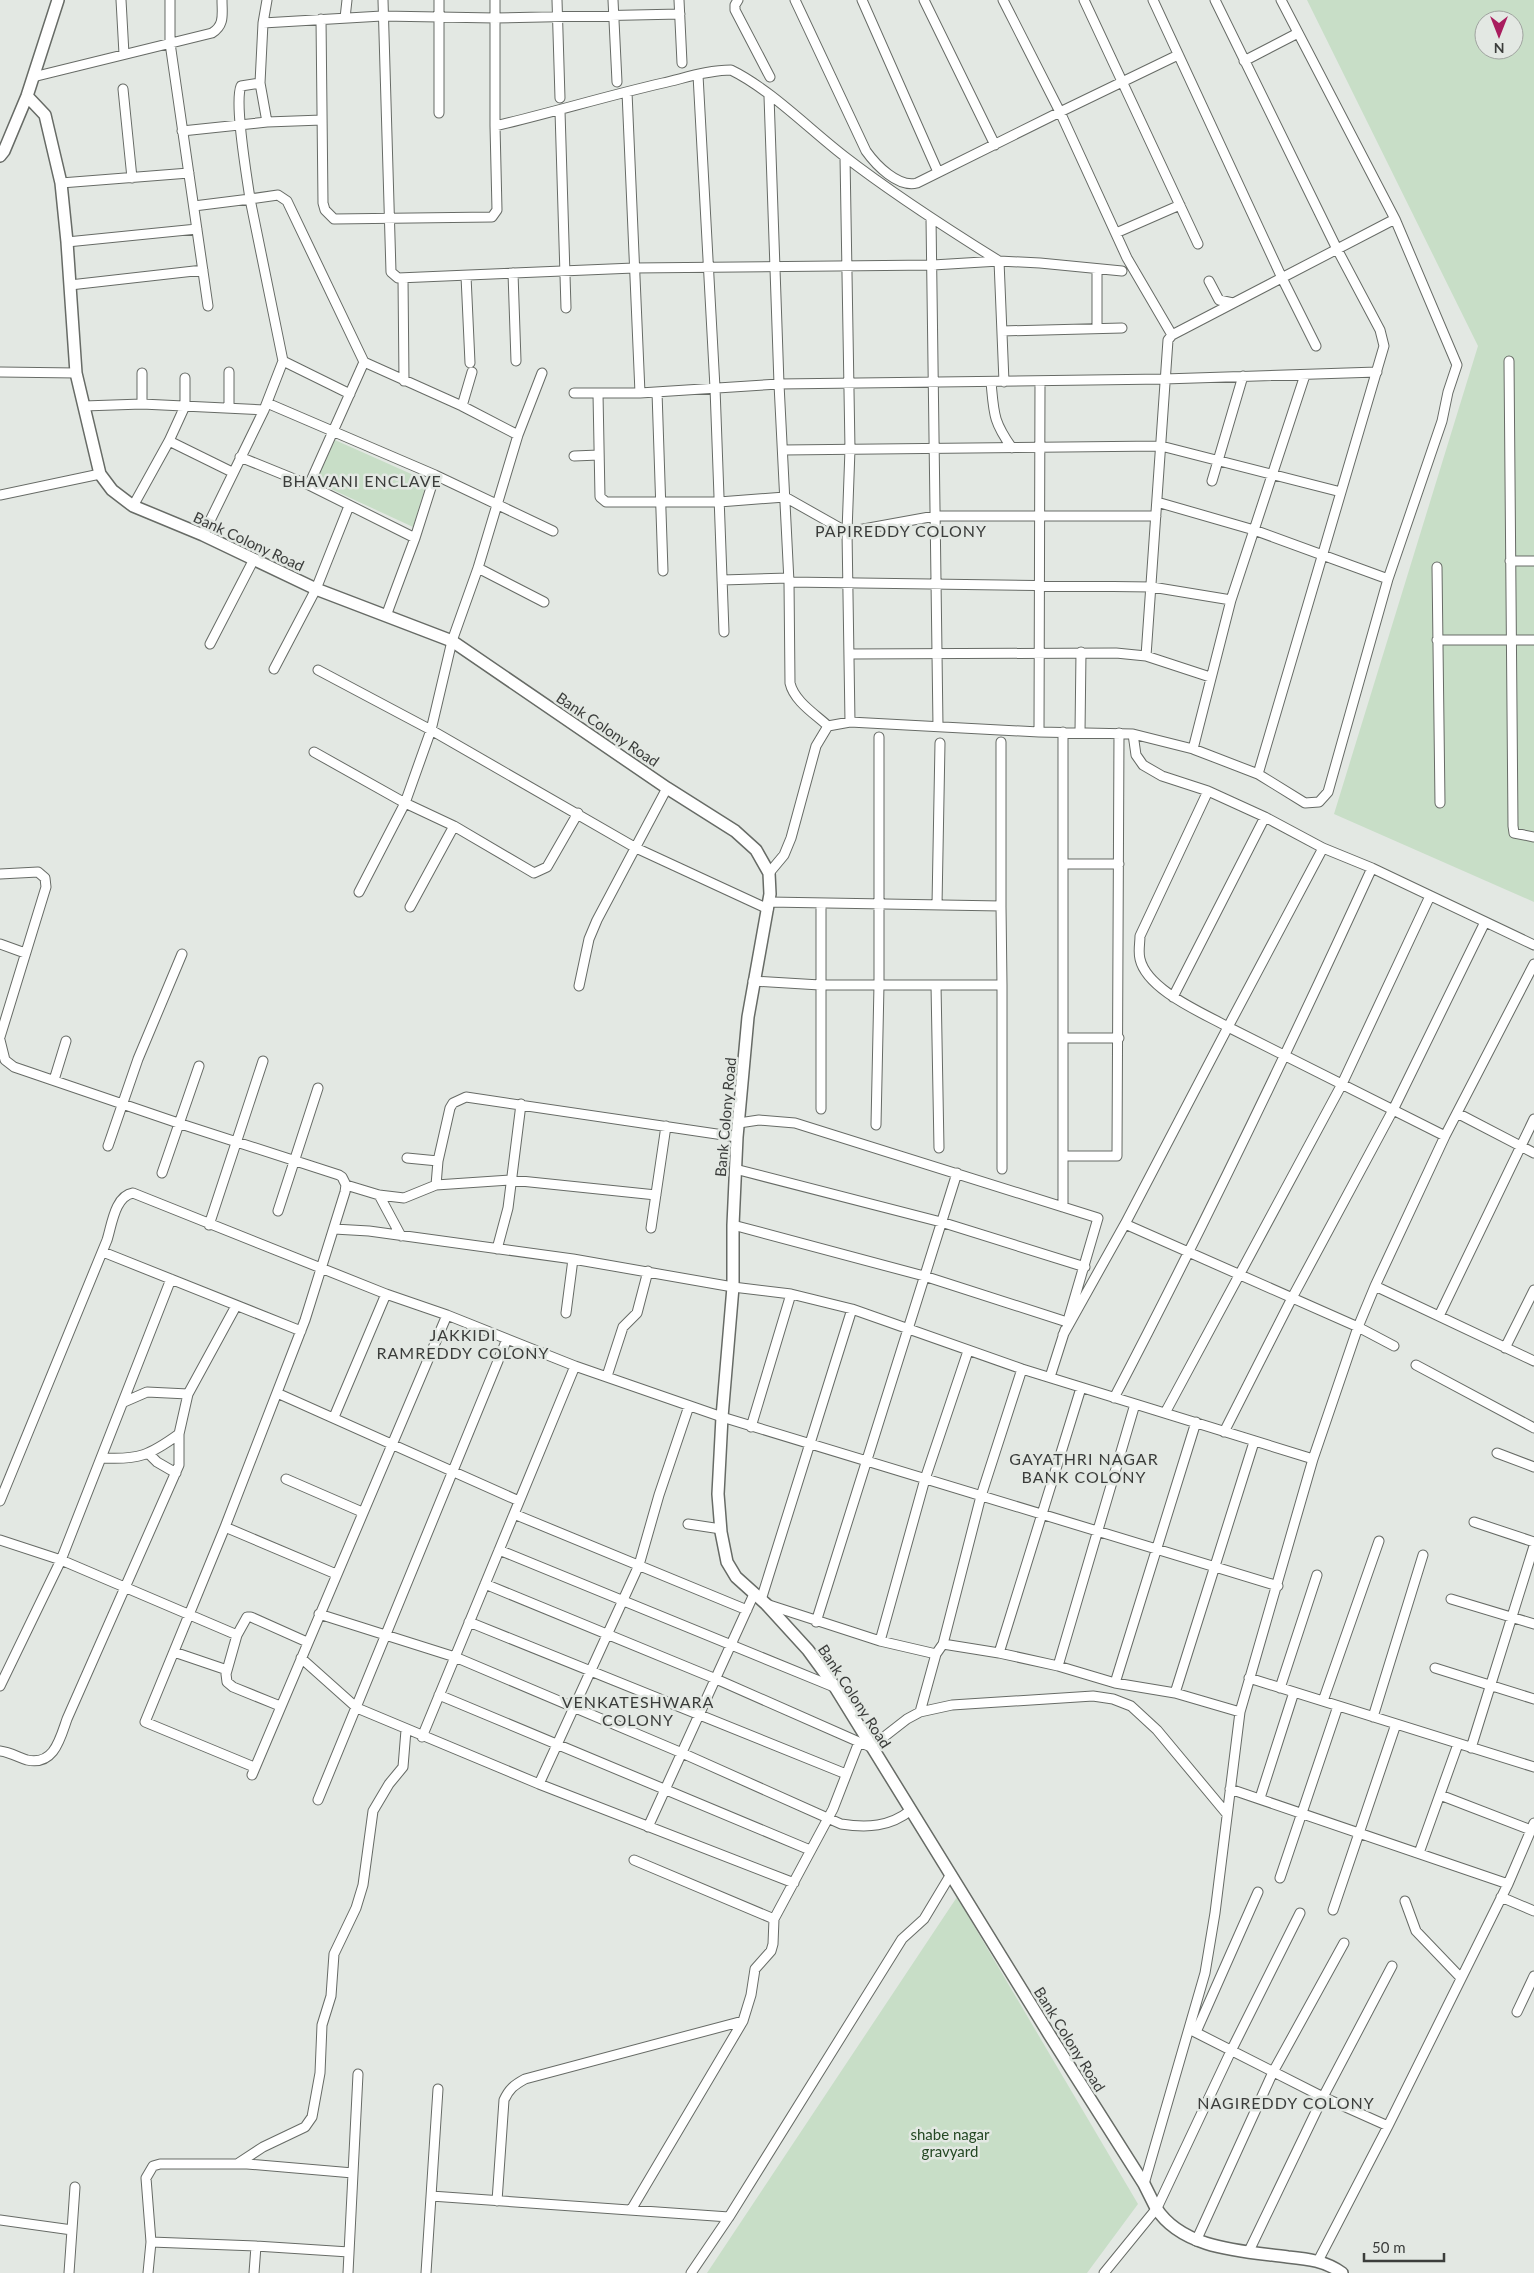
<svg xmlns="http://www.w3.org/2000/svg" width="1534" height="2273" viewBox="0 0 1534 2273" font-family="Lato,sans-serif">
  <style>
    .green { fill: #c8dec7; fill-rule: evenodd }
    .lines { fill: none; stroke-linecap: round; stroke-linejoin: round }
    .minor-casing { stroke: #676b66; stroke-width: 11 }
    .tertiary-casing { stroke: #676b66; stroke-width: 14 }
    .minor { stroke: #fff; stroke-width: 9 }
    .tertiary { stroke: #fff; stroke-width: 11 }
    .labels { text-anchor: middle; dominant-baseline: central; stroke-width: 5; stroke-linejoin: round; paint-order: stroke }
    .street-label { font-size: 15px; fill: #3b3d3b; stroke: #e3e8e3 }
    .park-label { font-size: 15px; fill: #244723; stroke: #e3e8e3 }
    .neighbourhood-label { font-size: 16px; letter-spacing: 1px; fill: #3b3d3b; stroke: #e3e8e3 }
  </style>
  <rect width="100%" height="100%" fill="#e3e8e3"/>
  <path class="green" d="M1307,0H1534V902L1334,814L1478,346ZM1484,20H1514V50H1484Z
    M335,440L427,481L413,527L316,482Z
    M957,1897L1138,2204L1087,2273H707Z"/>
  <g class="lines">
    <g class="minor-casing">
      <path id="minor" d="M121,0L124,54
        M170,0V43L208,306
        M383,0L391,272L398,278L634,268L933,265L999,261L1040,263L1122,271
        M439,0V113
        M495,0V126C551,113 606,96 663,83C685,78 708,70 731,70C770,89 809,129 844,156C893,194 946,228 999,261
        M557,0L560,98
        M613,0L617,82
        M679,0L682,63
        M738,0L735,5V10L770,77
        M795,0L866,151C876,165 898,188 917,183L1060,112L1127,258L1172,335
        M862,0L938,172
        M924,0L995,145
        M1003,0L1060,112L1178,55
        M1084,0L1198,244
        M1153,0L1282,278L1316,346
        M1215,0L1337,249L1380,330L1384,346L1258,774
        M345,18L347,0
        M321,19L323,203L325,210L334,219L492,217L497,210L495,126
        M263,23L267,0
        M1244,61L1298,33
        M698,75L715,388L724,632
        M33,77L212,33C225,25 222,14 222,0
        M123,89L132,178
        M627,92L640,393
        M769,96L779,384L789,582L790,683C794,701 815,714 828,726
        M560,111L566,308
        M322,120L267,122L260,83L263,23L382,16L495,18L680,14
        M182,131L267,122
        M845,157L850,449L847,532L850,722
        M61,183L189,173
        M194,206L250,199C247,177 234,103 241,86L260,83
        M931,218L938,726
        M1116,233L1180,205
        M67,242L197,229
        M999,261L1004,382
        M1097,269V328
        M513,273L516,361
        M466,276L470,363
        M403,278L404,381
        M1209,281L1219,300L1233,303
        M70,285L203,270
        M1002,331L1122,328
        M283,361L350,394
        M1509,361L1513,826L1514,833L1534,837
        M0,372L76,373
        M229,372V407
        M542,373L518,435L478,568L452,641L431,730L405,803L454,826L534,873L547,867L578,813
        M991,382C994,414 993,421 1012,448
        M657,392L663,571
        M574,393H640L779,384L1164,379L1377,372
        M598,394L600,497L606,502H719L785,497L847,532L935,516H1156
        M267,403L435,475L553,531
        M142,404V373
        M84,406L142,404L264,410
        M462,406L472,372
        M169,441L232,472
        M783,450L1161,446L1341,492
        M574,456L599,455
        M240,457L309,485L415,538
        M1212,481L1243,376
        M309,485L364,362
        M0,495L100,474
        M1157,502L1254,530L1388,579
        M133,506L169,441L185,406V378
        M203,535L264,410L283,361L250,199L278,195L287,201L364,362L462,406L518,435
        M1510,561H1534
        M1437,567L1440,803
        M478,568L544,602
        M722,580L789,578
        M789,582L1152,587L1231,600
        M386,616L415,538L435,475
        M1437,640H1534
        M210,644L254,559
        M850,654L1116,653L1146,656L1210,677
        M1146,656L1168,340L1172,335L1395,219
        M274,669L316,589L349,506
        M318,670L431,730L636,848L768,909
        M1039,732L1040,382
        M1063,732V1207
        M1080,732L1081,652
        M1133,734L1136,755L1143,765L1162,776L1208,791L1265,817L1323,848L1372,868L1534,945
        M1193,749L1231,600L1305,375
        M314,752L405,803L359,892
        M1323,848L1228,1027L1445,1136
        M1064,864H1119
        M769,873L784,855L791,838L816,746L828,726L850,722L1039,732L1133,734L1193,749L1258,774L1305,803L1319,802L1328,792L1388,579L1442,421L1448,392L1457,365L1395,219L1281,0
        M0,874L38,872L45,878L46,887L0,1037
        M821,903V1109
        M937,905L940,743
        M1001,906V742
        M410,907L454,826
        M0,944L25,953
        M753,981L820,985H1002L1001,906L769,902
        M936,985L939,1148
        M1002,985V1169
        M579,986L589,939L597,920L667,788
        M1173,997L1265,817
        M1064,1038H1119
        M0,1040L5,1060L14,1067L181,1124L339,1175L342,1177L346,1185L345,1192L305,1320L225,1527L145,1722L254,1767
        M54,1080L66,1041
        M1457,1113L1534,1153
        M739,1123L759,1120L795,1123L1098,1218L1069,1317
        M876,1125L879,985V737
        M108,1146L138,1059L182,954
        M1063,1156H1117L1119,733
        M407,1158L438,1161
        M735,1169L941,1222L1085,1267
        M162,1173L199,1066
        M346,1185L379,1195L404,1198L436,1185L511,1180L656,1195
        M436,1185L438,1161L450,1108L453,1103L466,1097L737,1137
        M379,1195L401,1236
        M278,1211L318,1088
        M1125,1224L1358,1327L1394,1346
        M209,1225L263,1061
        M733,1225L924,1276L1067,1322
        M651,1228L666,1126
        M334,1229L369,1231L573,1259L733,1287L791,1294L852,1309L1022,1369L1313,1459
        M497,1249L508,1208L521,1104
        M103,1252L301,1331
        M1375,1286L1534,1361
        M566,1313L573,1259
        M1439,1316L1534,1119
        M1063,1335L1125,1224L1228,1027C1203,1013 1147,990 1140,959C1138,952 1140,943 1140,936L1208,791
        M1505,1348L1534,1290
        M1416,1365L1534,1428
        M607,1376L623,1327L637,1313L648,1271
        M1050,1377L1065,1330
        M277,1393L519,1501
        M1114,1398C1205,1224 1290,1047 1372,868
        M124,1402L147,1392L188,1394
        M1165,1413L1342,1084L1430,896
        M334,1417L386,1294
        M751,1427L791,1294
        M1224,1432L1292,1298L1393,1110L1485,922
        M1497,1453L1534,1467
        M149,1454L157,1462L176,1473
        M103,1458C139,1460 150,1455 179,1434
        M286,1479L362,1512
        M0,1501L107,1240C112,1224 115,1196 133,1193L386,1294L447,1315L575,1366L722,1417L1278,1586
        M514,1514L747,1610
        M1474,1522L1534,1542
        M688,1524L721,1529
        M225,1527L336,1574
        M0,1540L61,1560L237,1635L247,1617H251L307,1642
        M499,1550L834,1687
        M485,1584L716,1679L859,1742
        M1451,1599L1534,1624
        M761,1600L852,1309
        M766,1604L880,1641L936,1654
        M319,1614L455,1657L682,1753L841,1824C867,1828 890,1827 911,1810
        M469,1622L846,1774
        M816,1622L957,1173
        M237,1635L226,1674L227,1682L233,1687L280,1706
        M880,1641L925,1479L968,1351
        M943,1644L999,1653L1058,1666L1115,1683L1175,1693L1240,1712
        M174,1652L227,1670
        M999,1653L1081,1388
        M301,1658L357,1708L539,1784L794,1883
        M1058,1666L1135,1404
        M1435,1668L1534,1699
        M1249,1678L1534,1767
        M1115,1683L1196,1422
        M0,1686L61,1560L171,1279
        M1280,1688L1317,1575
        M1175,1693L1254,1442
        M439,1695L810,1850
        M1323,1701L1379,1541
        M920,1712L936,1654L943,1644L981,1496L1022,1369
        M1373,1717L1423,1555
        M422,1737L575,1366
        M1471,1748L1534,1546
        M0,1751C9,1752 18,1757 27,1760C54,1766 60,1739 67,1719L179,1465V1434L188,1394L236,1306
        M252,1775L447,1315
        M539,1784L639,1565L659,1495L689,1406
        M1230,1789L1508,1884
        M1440,1795L1531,1830
        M1260,1798L1294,1692
        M318,1800L507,1339
        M648,1827L754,1594
        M1419,1853L1458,1744
        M634,1860L774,1919
        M1280,1878L1338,1706
        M1501,1897L1534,1911
        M1405,1901L1416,1931L1461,1978
        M1333,1910L1396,1724
        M1517,2012L1534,1976
        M1189,2029L1323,2097L1388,2126
        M1196,2032L1258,1892
        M237,2164L263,2147L305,2127L312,2117L320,2073L322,2025L331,1996L334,1954L356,1908L363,1885L373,1811L389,1784L403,1767L406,1730
        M1144,2184L1205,1973L1215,1913L1240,1712L1313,1459L1358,1327L1375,1286L1445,1136L1534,964
        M431,2196L729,2217
        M497,2201L504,2100C509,2089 514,2085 525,2079L743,2021
        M631,2210L743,2021L751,1995L755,1969L771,1951L773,1944L774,1919L833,1809L859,1742L871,1747L907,1719L920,1712L952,1705L1093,1696L1113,1699L1131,1706L1157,1730L1227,1814
        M0,2220L72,2230
        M1196,2241L1273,2072L1344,1943
        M151,2242L256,2246L349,2252
        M1249,2251L1323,2097L1392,1966
        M1318,2261L1388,2126L1508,1884L1534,1823
        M69,2273L75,2187
        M148,2273L151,2242L146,2178L153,2166L160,2164H247L353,2173
        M254,2273L256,2246
        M348,2273L358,2074
        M426,2273L438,2089
        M691,2273L729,2217L902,1939L924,1919L951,1874
        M1104,2273L1157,2208L1231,2051L1300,1913"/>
    </g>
    <g class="tertiary-casing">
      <path id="tertiary" d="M27,96L45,115L61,183L67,242L76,373L100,474L112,490L133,506L203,535L316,589L452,641L667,788L735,831L756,850L769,873L770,894L748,1017L737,1137L733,1225V1287L722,1417L718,1494L721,1532L727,1562L736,1577L766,1604L808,1650L835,1687L1049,2034L1144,2184C1148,2192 1152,2200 1156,2208C1183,2250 1244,2251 1288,2257C1308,2259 1326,2261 1342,2273
        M0,156L4,151L27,96L58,0"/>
    </g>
    <use href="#minor" class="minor"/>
    <use href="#tertiary" class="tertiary"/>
  </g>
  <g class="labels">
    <g class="street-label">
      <text transform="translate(249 541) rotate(25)">Bank Colony Road</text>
      <text transform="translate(608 729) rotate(34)">Bank Colony Road</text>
      <text transform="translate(725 1117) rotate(-85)">Bank Colony Road</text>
      <text transform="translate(855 1696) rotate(57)">Bank Colony Road</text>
      <text transform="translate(1070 2039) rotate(58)">Bank Colony Road</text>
    </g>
    <g class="park-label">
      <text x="950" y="2134">shabe nagar<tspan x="950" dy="17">gravyard</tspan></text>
    </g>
    <g class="neighbourhood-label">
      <text x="362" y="480">BHAVANI ENCLAVE</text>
      <text x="901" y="530">PAPIREDDY COLONY</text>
      <text x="463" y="1334">JAKKIDI<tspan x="463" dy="18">RAMREDDY COLONY</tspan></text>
      <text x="1084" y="1458">GAYATHRI NAGAR<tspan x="1084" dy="18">BANK COLONY</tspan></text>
      <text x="638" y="1701">VENKATESHWARA<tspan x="638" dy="18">COLONY</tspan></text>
      <text x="1286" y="2102">NAGIREDDY COLONY</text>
    </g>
  </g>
  <g transform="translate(1499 35) rotate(180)"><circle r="24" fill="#e3e8e3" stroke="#a0a4a0"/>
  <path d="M0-4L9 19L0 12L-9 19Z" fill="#a91d5e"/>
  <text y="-8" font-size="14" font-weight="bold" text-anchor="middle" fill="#3b3d3b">N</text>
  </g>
  <path d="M1364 2253v8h80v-8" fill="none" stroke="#3b3d3b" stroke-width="2.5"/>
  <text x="1372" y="2253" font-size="15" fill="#3b3d3b" stroke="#e3e8e3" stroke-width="4" paint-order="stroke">50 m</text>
</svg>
